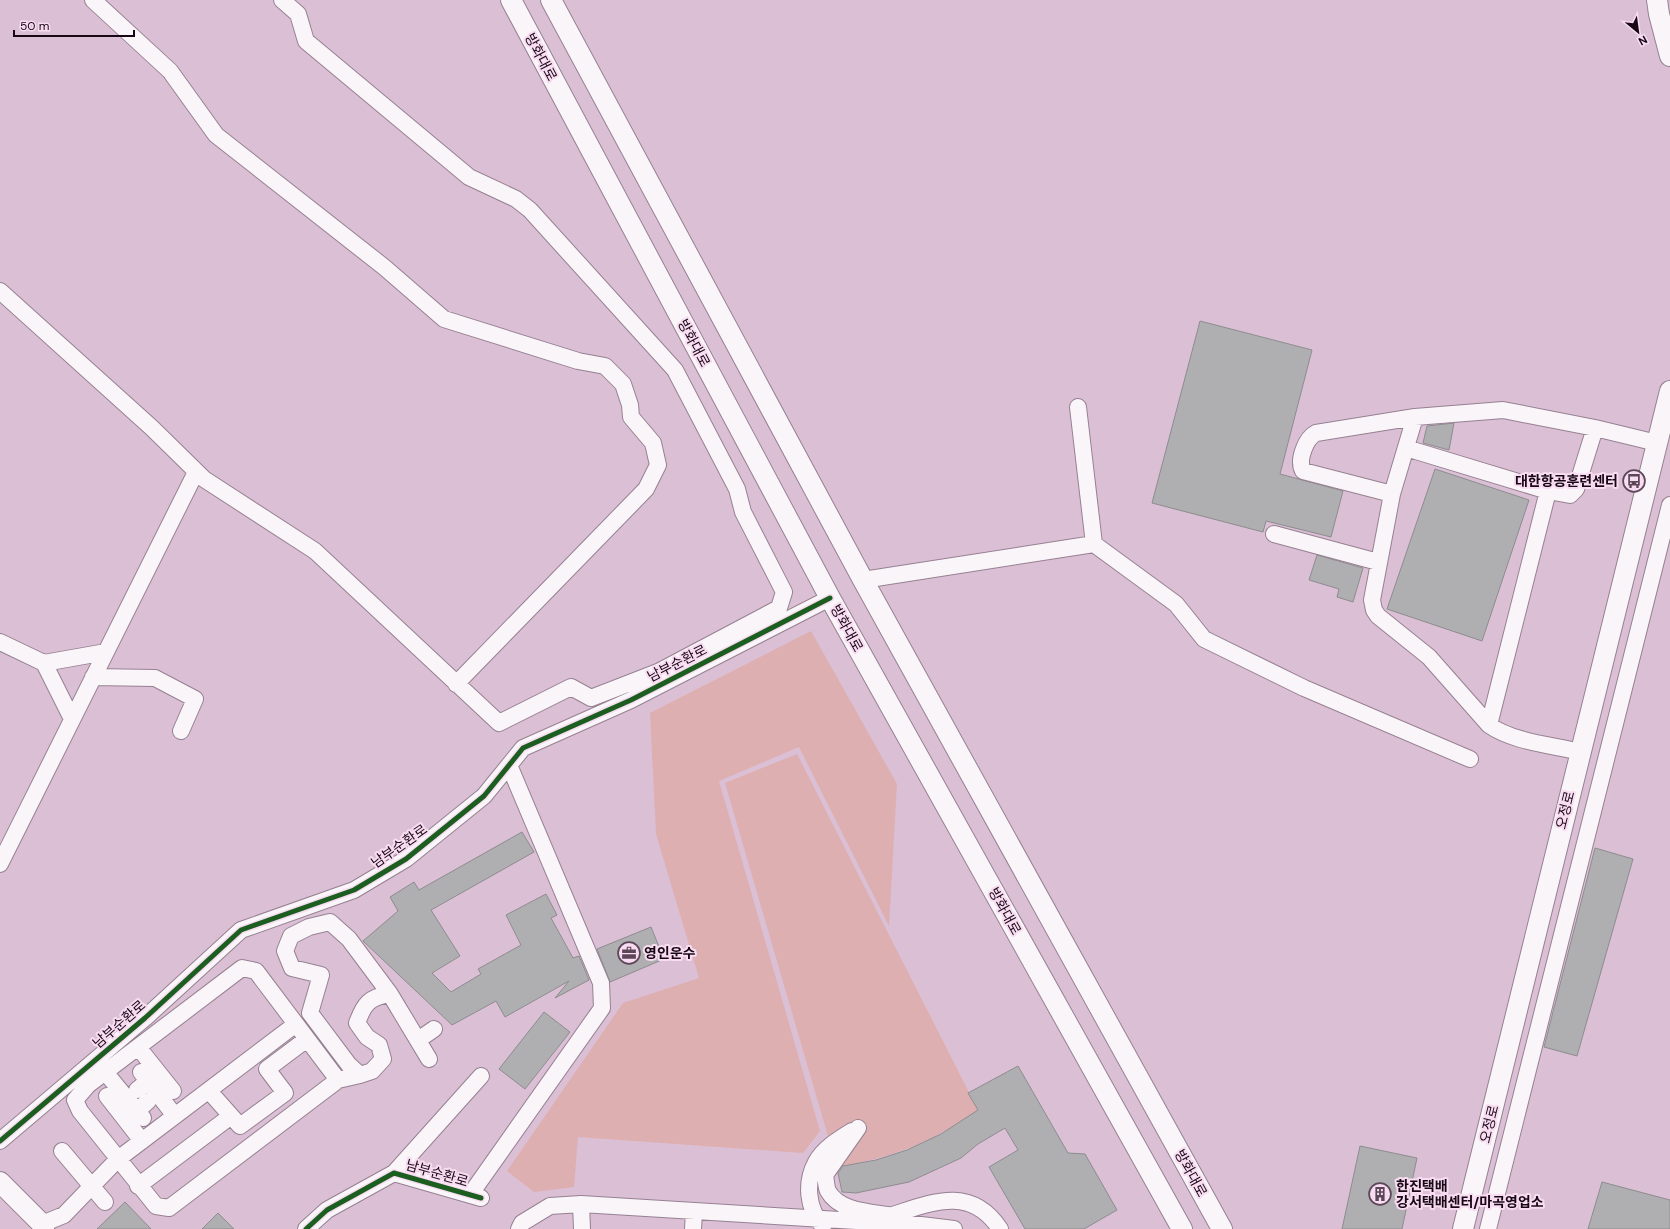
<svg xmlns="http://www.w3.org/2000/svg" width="1670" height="1229" viewBox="0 0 1670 1229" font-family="'DM Sans','Noto Sans KR',sans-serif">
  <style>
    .green { fill: #deafb0 }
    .building { fill: #afafb1; stroke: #8d8c8f }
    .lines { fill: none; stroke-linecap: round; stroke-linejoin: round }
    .minor-casing { stroke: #968192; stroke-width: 18 }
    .major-casing { stroke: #968192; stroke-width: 22 }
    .minor { stroke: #faf5f9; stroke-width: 16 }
    .major { stroke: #faf5f9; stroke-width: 20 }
    .cycleway-casing { stroke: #f8dcf1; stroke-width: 8 }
    .cycleway { stroke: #1b5e20; stroke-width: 5 }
    .labels { text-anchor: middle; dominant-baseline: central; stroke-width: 4; stroke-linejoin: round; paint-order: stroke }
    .street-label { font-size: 14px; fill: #180715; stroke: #f8dcf1 }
    .poi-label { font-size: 14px; font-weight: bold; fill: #180715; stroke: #f8dcf1; text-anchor: start }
  </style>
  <rect width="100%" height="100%" fill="#dbbfd5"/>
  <path class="green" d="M811,631L897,784L889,926L799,747L719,781L820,1131L803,1153L578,1137L574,1187L534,1192L507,1171L623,1003L699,978L656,834L650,713Z
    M797,754L978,1110C971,1116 962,1120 955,1125C916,1149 881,1159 837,1167L725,783Z"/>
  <path class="building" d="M1200,321L1312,350L1280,474L1343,491L1331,537L1266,521L1263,532L1152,503Z
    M1454,423L1449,450L1423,443L1427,426Z
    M1435,469L1529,500L1482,641L1387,609Z
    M1317,555L1363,568L1353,602L1337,597L1339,589L1309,580Z
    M522,832L534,852L431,910L460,956L432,973L451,992L481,974L478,969L521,945L506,915L546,894L557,915L551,918L573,958L579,956L589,980L555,998L569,981L505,1017L496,1001L452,1025L363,941L398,911L390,897L414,882L419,890Z
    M1595,848L1633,859L1577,1056L1544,1047Z
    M651,927L664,959L610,982L597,949Z
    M544,1012L570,1032L525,1089L499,1069Z
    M1018,1066L1068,1153L1085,1154L1117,1210L1084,1229H1025L989,1167L1018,1150L1005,1128L978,1144L961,1158L909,1182L856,1193L842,1192L838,1173L843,1166L876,1160L907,1150L941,1134L978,1110L968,1093Z
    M1360,1146L1417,1158L1402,1229H1342Z
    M1602,1182L1670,1200V1229H1588Z
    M125,1202L151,1229H97Z
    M218,1213L234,1229H202Z"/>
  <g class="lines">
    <g class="minor-casing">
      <path id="minor" d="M93,0L170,71L216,135L384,267L444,319L578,361L605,366L623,384L630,405L631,417L653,443L658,465L646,489L456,684
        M0,291L152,428L204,479L315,551L499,723L571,687L591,698L658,672L779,608L784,592L743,512L737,489L675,370L530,210L516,199L469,177L306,41L298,14L282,0
        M1078,407L1094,544
        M1415,417L1392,494L1372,600L1374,610L1378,616L1429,657L1489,725C1513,742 1552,745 1580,752
        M1406,448L1548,491L1570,495L1576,489L1595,428
        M1392,494L1303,471C1297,460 1306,438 1316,433L1415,417L1503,410L1595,428L1657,443
        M1274,534L1378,562
        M863,580L1094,544L1176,604L1204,639L1304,688L1470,759
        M0,642L44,663L72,719
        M44,663L106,652
        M93,677L155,678L195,699L181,731
        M1489,725L1548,491
        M0,864L196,472
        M390,994L349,939L330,922L309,927L291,936L285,951L292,968L321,975L310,1013L349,1065L360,1075L372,1071L383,1059L379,1045L367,1037L357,1023C364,1004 369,997 390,994L429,1059
        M418,1040L434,1029
        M138,1047L173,1091
        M105,1072L143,1118
        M141,1072L175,1116
        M338,1080L256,971L242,968L88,1085L75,1100L80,1111L156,1206L169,1208L338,1080L360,1075
        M137,1090L148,1081
        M209,1091L240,1126L285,1093L267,1069L307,1039
        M107,1096L142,1141
        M137,1111L148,1101
        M858,1128L825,1175C826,1180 826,1187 828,1191C839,1211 868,1212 888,1215
        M0,1141L145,1018L241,930L354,890L406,859L484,796L523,748L631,700L830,598
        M62,1151L105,1202
        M394,1173L481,1076
        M138,1186L231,1116
        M470,1195L602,1008L601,983L509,765
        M581,1204L582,1229
        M880,1219C925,1206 968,1181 1000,1229
        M42,1224L64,1215L118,1159L296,1024
        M823,1226C807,1209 805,1182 816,1162C824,1148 839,1139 852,1131
        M306,1229L327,1210L394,1173L481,1198
        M519,1229L522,1223L550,1206L581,1204L921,1225L954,1229
        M693,1229L694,1212
        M1488,1229L1670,505"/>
    </g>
    <g class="major-casing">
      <path id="major" d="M511,0L830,598L1182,1229
        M551,0L863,580L1222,1229
        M1657,0L1659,14L1670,56
        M0,1182L42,1224L44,1229
        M1463,1229L1670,391"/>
    </g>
    <use href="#minor" class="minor"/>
    <use href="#major" class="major"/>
    <g class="cycleway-casing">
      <path id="cycleway" d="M0,1141L145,1018L241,930L354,890L406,859L484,796L523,748L631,700L830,598
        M306,1229L327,1210L394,1173L481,1198"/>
    </g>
    <use href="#cycleway" class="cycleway"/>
  </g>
  <defs>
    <g id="bus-ring" transform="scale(1.15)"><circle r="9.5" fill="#f8dcf1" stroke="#5c4758" stroke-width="1.5"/><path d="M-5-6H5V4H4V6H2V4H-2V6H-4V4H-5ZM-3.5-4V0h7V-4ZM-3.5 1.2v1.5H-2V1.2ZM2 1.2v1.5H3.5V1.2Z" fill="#5c4758"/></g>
    <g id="office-ring" transform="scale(1.15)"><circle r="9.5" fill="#f8dcf1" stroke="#5c4758" stroke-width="1.5"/><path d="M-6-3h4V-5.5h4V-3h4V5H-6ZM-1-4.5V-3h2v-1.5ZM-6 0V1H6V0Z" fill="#5c4758"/></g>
    <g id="building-ring" transform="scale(1.15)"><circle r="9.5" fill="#f8dcf1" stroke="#5c4758" stroke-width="1.5"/><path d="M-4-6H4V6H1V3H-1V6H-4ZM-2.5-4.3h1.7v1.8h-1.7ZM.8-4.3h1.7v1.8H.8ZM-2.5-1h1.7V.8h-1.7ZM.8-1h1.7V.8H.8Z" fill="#5c4758"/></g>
  </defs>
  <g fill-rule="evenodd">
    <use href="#bus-ring" x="1634" y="481"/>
    <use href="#office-ring" x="629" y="953"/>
    <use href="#building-ring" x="1380" y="1194"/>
  </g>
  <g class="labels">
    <g class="street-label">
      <text transform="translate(541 57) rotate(62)">방화대로</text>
      <text transform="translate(694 343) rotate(62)">방화대로</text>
      <text transform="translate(847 628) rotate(61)">방화대로</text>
      <text transform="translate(677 663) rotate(-27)">남부순환로</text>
      <text transform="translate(1565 810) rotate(-76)">오정로</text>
      <text transform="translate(399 846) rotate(-35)">남부순환로</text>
      <text transform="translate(1005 911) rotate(61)">방화대로</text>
      <text transform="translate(119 1024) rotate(-41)">남부순환로</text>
      <text transform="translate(1489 1124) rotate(-76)">오정로</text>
      <text transform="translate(437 1173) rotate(16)">남부순환로</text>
      <text transform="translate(1191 1173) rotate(61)">방화대로</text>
    </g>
    <g class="poi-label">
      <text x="1618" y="481" text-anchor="end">대한항공훈련센터</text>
      <text x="644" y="953">영인운수</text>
      <text x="1396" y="1186">한진택배<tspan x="1396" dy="16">강서택배센터/마곡영업소</tspan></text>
    </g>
  </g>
  <g transform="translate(1638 32) rotate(151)" stroke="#f8dcf1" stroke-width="3" paint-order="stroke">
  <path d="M0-3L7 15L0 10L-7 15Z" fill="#180715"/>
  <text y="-6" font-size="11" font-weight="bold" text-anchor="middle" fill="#180715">N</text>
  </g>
  <path d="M14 30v6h120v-6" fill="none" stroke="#180715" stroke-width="2"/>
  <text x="20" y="30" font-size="12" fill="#180715" stroke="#f8dcf1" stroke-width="3" paint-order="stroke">50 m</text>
</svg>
